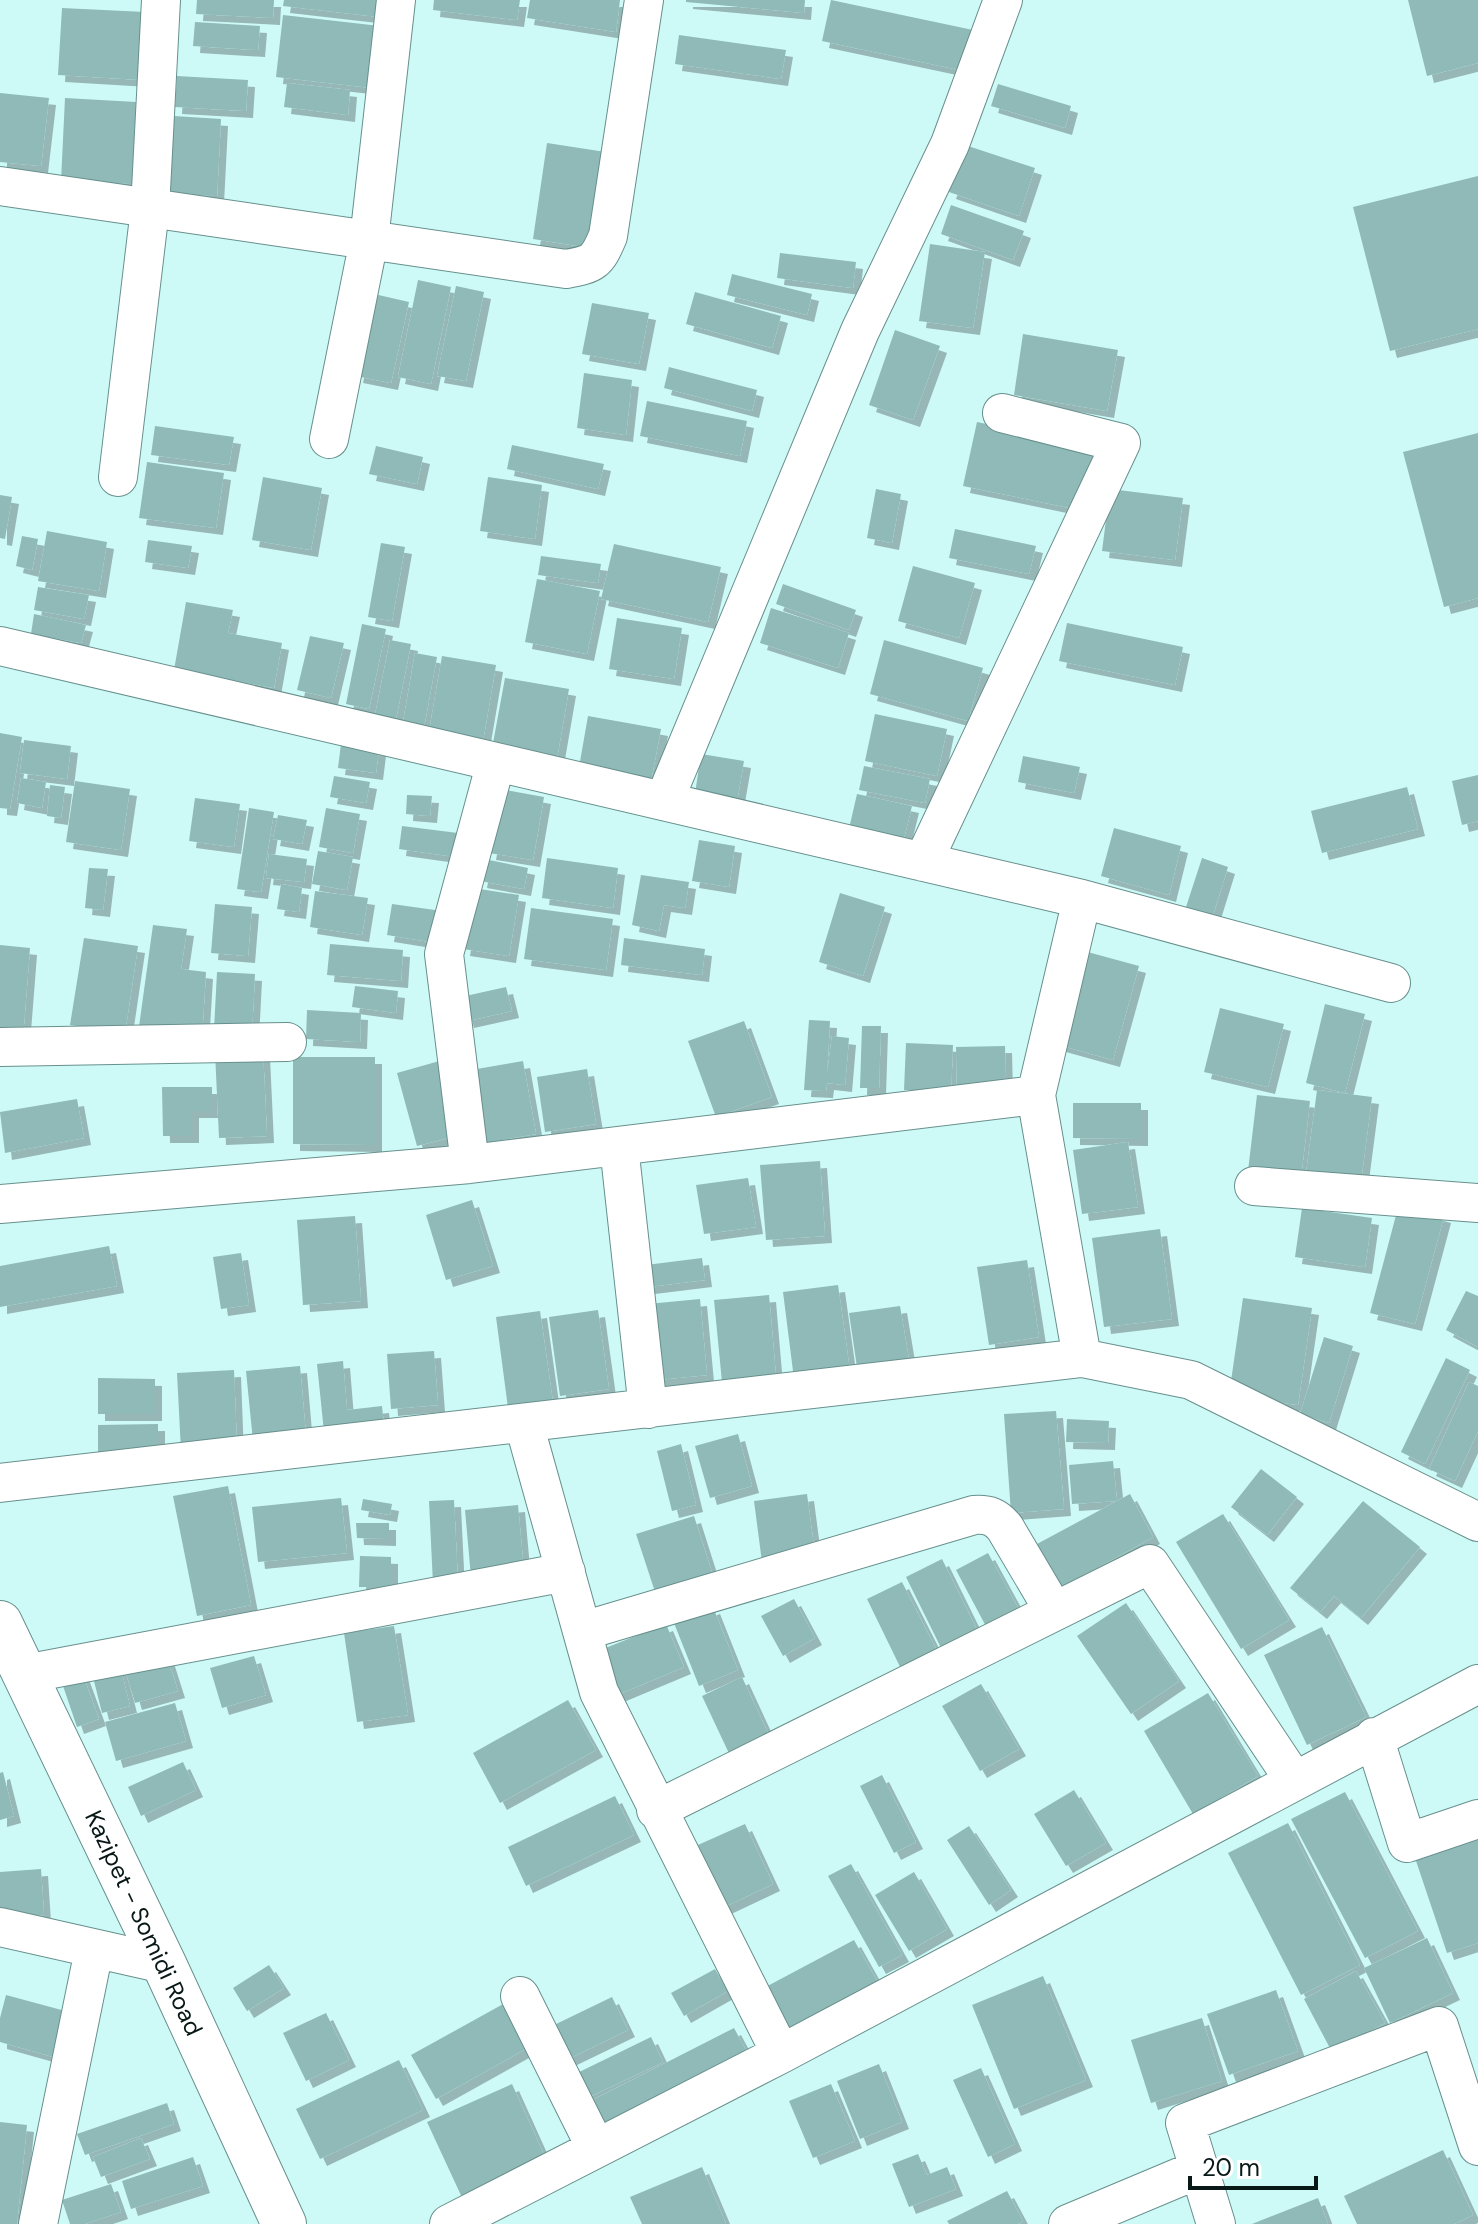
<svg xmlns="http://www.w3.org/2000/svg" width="1478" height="2224" viewBox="0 0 1478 2224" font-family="'DM Sans',sans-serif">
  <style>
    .building { fill: #8fbab7; filter: url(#shadow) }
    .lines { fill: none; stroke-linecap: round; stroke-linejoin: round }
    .street-casing { stroke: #67908d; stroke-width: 40 }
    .secondary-casing { stroke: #67908d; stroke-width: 46 }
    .street { stroke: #fff; stroke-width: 38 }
    .secondary { stroke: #fff; stroke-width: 44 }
    .labels { text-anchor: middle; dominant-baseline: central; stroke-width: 6; stroke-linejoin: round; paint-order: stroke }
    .street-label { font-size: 24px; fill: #081817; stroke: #fff }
  </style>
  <defs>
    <filter id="shadow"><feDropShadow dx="7" dy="7" stdDeviation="0" flood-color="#0004"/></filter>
  </defs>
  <rect width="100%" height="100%" fill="#cdf9f7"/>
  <path class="building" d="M197,0H274L273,18L196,14Z
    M284,0H381L379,17L283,6Z
    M434,0H520L517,20L433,10Z
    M530,0H620L616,32L527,18Z
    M686,0H805L804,13L686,2Z
    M831,0L973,30L964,71L822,41Z
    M1408,0H1478V63L1427,76Z
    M62,8L145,12L142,80L58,75Z
    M283,15L380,26L372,88L276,77Z
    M195,22L260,26L258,50L193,46Z
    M679,35L786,50L781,79L675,64Z
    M177,76L248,80L246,111L175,107Z
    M287,83L350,90L348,115L284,107Z
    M998,84L1071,106L1065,128L991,106Z
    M0,93L49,98L41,166L0,162Z
    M65,98L136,102L132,184L61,181Z
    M174,116L221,119L217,196L170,194Z
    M547,143L612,153L597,249L533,239Z
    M965,145L1035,168L1019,216L949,192Z
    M1478,176V329L1390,351L1353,207Z
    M951,205L1024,231L1013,260L941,234Z
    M930,244L985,252L973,328L919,321Z
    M780,253L856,262L853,288L777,278Z
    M732,274L812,294L807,315L727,295Z
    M418,280L451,287L431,384L398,377Z
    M456,286L484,292L466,381L437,376Z
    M695,292L781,316L772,348L686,324Z
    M374,294L409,302L391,383L356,376Z
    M592,303L649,313L639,364L582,354Z
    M895,330L940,346L913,420L869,405Z
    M1023,334L1118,350L1107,411L1014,395Z
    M669,367L757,390L752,411L664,388Z
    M584,373L632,380L626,435L577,428Z
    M647,401L747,421L740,456L640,436Z
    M977,422L1098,448L1084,511L963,486Z
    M155,426L234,437L229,465L151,455Z
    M1478,433V598L1444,607L1403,452Z
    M512,445L604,464L598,489L507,469Z
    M376,446L423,457L417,484L369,474Z
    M147,462L224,473L216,528L139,518Z
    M263,477L322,488L311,550L252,540Z
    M488,477L542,485L535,539L480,531Z
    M876,489L901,494L892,543L867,538Z
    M1110,489L1183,498L1175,560L1102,551Z
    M0,495L12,497L5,539L0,538Z
    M955,529L1036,546L1029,574L949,558Z
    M47,531L107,542L99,591L38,581Z
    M22,536L38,539L32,570L16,566Z
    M148,540L192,546L188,568L145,562Z
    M381,543L405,547L392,621L368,617Z
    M614,544L721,567L708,622L601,599Z
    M541,556L601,564L598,583L538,575Z
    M913,566L975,583L959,638L898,621Z
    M537,579L600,591L587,654L525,642Z
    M783,584L856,610L849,630L776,604Z
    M38,587L89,595L84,619L34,610Z
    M186,602L233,610L228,633L282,643L274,688L174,670Z
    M771,608L849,633L838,668L760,643Z
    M34,614L86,625L81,643L31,634Z
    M617,618L682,628L674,679L609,669Z
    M1067,623L1183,647L1175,685L1059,661Z
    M362,624L386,629L369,709L346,704Z
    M310,636L344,643L331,698L297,690Z
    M390,640L411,644L395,724L374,720Z
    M884,640L983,668L968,721L870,694Z
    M415,653L437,657L422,738L401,734Z
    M442,656L496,665L482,747L428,738Z
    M505,678L569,689L556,764L491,754Z
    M875,714L947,729L937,776L865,761Z
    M588,716L661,729L650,786L578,773Z
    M0,733L22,737L10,809L0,808Z
    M24,740L71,746L67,779L20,773Z
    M341,744L379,749L376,773L338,768Z
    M701,754L744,761L736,807L694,800Z
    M1023,756L1080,767L1074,793L1018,782Z
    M864,766L930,779L925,803L859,790Z
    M1478,775V821L1462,825L1452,781Z
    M334,776L370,782L366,803L330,797Z
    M21,778L46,782L42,808L17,803Z
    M75,781L130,789L121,850L66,842Z
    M50,785L65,787L61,818L47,816Z
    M1407,787L1418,829L1322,853L1311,811Z
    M500,789L544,797L533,860L489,853Z
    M857,794L912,806L902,846L848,833Z
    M407,795L432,796L430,816L406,814Z
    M195,798L240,804L234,847L189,841Z
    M249,808L274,812L261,892L237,889Z
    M326,808L360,814L353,853L319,847Z
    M278,815L307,820L302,844L273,839Z
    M402,826L466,834L463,858L399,849Z
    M1114,828L1181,846L1169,895L1101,876Z
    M699,840L735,846L729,887L692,881Z
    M318,851L353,857L347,890L312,884Z
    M269,854L307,859L304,882L266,878Z
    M547,858L618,868L613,908L542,898Z
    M1202,858L1228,867L1213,915L1186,907Z
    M484,859L528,868L524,889L480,881Z
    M89,868L108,869L103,910L85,908Z
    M641,875L689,882L685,908L664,905L659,931L632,925Z
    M281,884L302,888L299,912L277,909Z
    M473,888L519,895L509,956L463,949Z
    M315,891L368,898L362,935L310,927Z
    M840,893L885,907L863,976L819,962Z
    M215,904L252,907L248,956L211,953Z
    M392,904L442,911L437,943L387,935Z
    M531,908L613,919L606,970L524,959Z
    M153,925L187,929L181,969L206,972L202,1037L138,1034Z
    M84,938L138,946L125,1033L70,1025Z
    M624,938L705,949L702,975L621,965Z
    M330,944L403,950L401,981L327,975Z
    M0,945L30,948L23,1037L0,1036Z
    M1084,951L1139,966L1113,1060L1059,1045Z
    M217,972L255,974L252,1032L214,1030Z
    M355,986L398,991L396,1013L352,1007Z
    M506,987L512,1011L467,1021L461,997Z
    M1325,1004L1365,1014L1345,1093L1306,1083Z
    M1220,1008L1284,1024L1268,1087L1204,1072Z
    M307,1010L361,1013L360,1042L306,1039Z
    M809,1020L830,1021L827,1075L832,1036L849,1038L845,1085L827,1083L826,1091L804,1090Z
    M744,1021L772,1097L716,1117L688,1041Z
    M862,1026H881L879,1088H860Z
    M906,1043L953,1045L951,1093L904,1090Z
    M1005,1046L1006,1085L957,1086L956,1047Z
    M263,1051L267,1136L219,1138L215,1052Z
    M293,1057H375V1145L293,1144Z
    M443,1060L464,1134L417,1146L397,1073Z
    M523,1061L536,1134L485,1143L471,1070Z
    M587,1069L596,1124L545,1132L537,1077Z
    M162,1087H212V1111H192V1136H163Z
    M1317,1090L1372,1097L1361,1181L1306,1174Z
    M1257,1095L1310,1101L1301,1177L1248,1171Z
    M77,1099L84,1138L5,1153L0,1112Z
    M1073,1103H1141V1139L1073,1138Z
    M1128,1142L1138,1207L1082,1214L1073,1150Z
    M820,1161L825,1236L766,1240L760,1165Z
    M748,1178L756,1227L704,1234L696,1185Z
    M472,1200L493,1266L446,1280L426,1215Z
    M1399,1204L1444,1216L1415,1324L1370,1313Z
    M1302,1208L1372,1218L1365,1267L1295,1257Z
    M355,1216L361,1301L303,1305L297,1220Z
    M1160,1229L1172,1319L1104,1327L1092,1238Z
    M109,1246L117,1286L0,1307V1266Z
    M241,1253L249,1305L221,1309L213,1257Z
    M702,1258L705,1280L648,1287L646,1265Z
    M1027,1260L1039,1337L989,1345L977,1267Z
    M838,1285L850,1371L794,1379L783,1292Z
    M1466,1291L1478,1296V1347L1446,1330Z
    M769,1295L776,1377L722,1382L714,1300Z
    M1243,1298L1312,1308L1298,1405L1229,1395Z
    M700,1299L707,1375L657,1380L648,1304Z
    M900,1306L910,1366L858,1374L849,1313Z
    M598,1310L609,1389L560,1396L549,1317Z
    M540,1311L553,1403L508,1408L496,1317Z
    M1324,1337L1353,1346L1329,1423L1300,1414Z
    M434,1351L438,1405L391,1409L387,1354Z
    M1446,1358L1470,1370L1425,1464L1401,1452Z
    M343,1361L347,1410L382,1406L384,1426L324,1432L317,1364Z
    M300,1366L306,1436L253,1441L246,1371Z
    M234,1370L237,1448L181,1451L177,1373Z
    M98,1378L155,1379V1414H98Z
    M1469,1382L1478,1386V1431L1455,1481L1429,1469Z
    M1056,1411L1064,1509L1011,1513L1004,1414Z
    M1067,1419L1109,1421L1108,1443L1066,1442Z
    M158,1424V1460L98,1461V1425Z
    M738,1434L752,1486L710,1498L695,1446Z
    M681,1444L696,1505L672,1511L657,1451Z
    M1113,1461L1117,1501L1072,1504L1069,1465Z
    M1261,1469L1297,1497L1267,1535L1231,1507Z
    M228,1486L251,1605L197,1616L173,1496Z
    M807,1494L815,1555L762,1562L754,1501Z
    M1130,1494L1153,1537L1061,1588L1037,1544Z
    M341,1498L347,1553L258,1562L252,1507Z
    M363,1499L392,1504L390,1515L361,1510Z
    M454,1500L458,1583L433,1584L429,1501Z
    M1363,1501L1420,1547L1361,1618L1334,1596L1320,1612L1290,1588Z
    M518,1505L524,1572L471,1577L465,1510Z
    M1223,1514L1289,1620L1241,1649L1176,1542Z
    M694,1516L715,1582L658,1601L636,1534Z
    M356,1523H389V1539L357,1538Z
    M988,1553L1022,1615L989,1632L956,1570Z
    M360,1556L391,1557V1587H359Z
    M942,1559L982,1640L946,1658L906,1577Z
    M902,1582L941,1659L905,1677L867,1599Z
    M794,1599L815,1638L783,1656L761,1616Z
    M1126,1603L1179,1681L1131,1714L1077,1636Z
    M713,1607L738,1670L699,1686L674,1623Z
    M666,1624L684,1667L617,1695L598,1651Z
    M394,1626L408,1715L357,1722L344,1633Z
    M1322,1627L1366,1717L1307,1745L1264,1655Z
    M165,1650L178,1691L135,1703L123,1663Z
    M254,1656L266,1695L222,1708L210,1668Z
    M119,1662L130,1706L102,1713L91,1669Z
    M81,1670L99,1719L77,1727L60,1677Z
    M742,1677L774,1746L734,1764L702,1696Z
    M981,1684L1019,1749L980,1771L942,1706Z
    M1208,1693L1258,1776L1193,1814L1144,1731Z
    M568,1700L596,1750L500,1803L473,1753Z
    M175,1703L186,1741L116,1761L105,1722Z
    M183,1762L196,1790L141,1816L128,1787Z
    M3,1772L14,1816L0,1820V1773Z
    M882,1775L916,1842L894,1853L860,1786Z
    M1074,1790L1106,1843L1066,1866L1034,1814Z
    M1345,1792L1418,1931L1365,1958L1291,1819Z
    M615,1796L634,1835L526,1886L508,1847Z
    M1288,1823L1360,1965L1301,1995L1228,1853Z
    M745,1824L773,1884L718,1910L689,1849Z
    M969,1826L1011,1890L989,1905L947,1840Z
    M1478,1828V1943L1447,1953L1412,1849Z
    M851,1864L902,1955L879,1967L828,1876Z
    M41,1869L44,1915L0,1918V1872Z
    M914,1872L947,1929L909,1951L875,1895Z
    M1427,1938L1453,1993L1390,2023L1364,1968Z
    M854,1940L877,1981L783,2033L760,1990Z
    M269,1965L284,1988L247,2011L233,1988Z
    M715,1969L728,1991L684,2016L671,1993Z
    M1356,1971L1385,2023L1332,2052L1304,1999Z
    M1043,1976L1086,2080L1014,2109L972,2005Z
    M1276,1990L1298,2051L1229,2075L1207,2014Z
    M6,1995L69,2012L57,2058L0,2042V2018Z
    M516,1997L540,2041L436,2099L411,2055Z
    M612,1997L628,2030L568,2059L552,2026Z
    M326,2013L349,2060L306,2081L283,2033Z
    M1202,2018L1222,2081L1151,2103L1131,2040Z
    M734,2028L748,2054L598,2135L583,2105Z
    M651,2037L663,2062L583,2100L571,2076Z
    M399,2060L423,2110L320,2159L296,2109Z
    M879,2064L902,2122L860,2139L837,2081Z
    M981,2068L1015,2144L988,2157L953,2080Z
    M512,2084L549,2166L465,2204L427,2122Z
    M831,2084L855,2141L813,2158L789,2101Z
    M167,2103L174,2124L85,2155L77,2134Z
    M0,2122L27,2125L17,2224H0Z
    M141,2138L150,2159L101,2177L93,2157Z
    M1443,2150L1473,2215L1454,2224H1357L1344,2196Z
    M918,2154L927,2175L947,2167L956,2189L909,2207L892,2164Z
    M193,2157L203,2186L131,2209L122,2181Z
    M702,2167L726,2224H642L630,2197Z
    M111,2184L121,2212L85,2224H70L62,2200Z
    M1007,2191L1023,2221L1018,2224H949L947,2221Z
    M1318,2198L1328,2224H1252Z"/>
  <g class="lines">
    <g class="street-casing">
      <path id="street" d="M0,186L566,269C594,264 597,262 608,236L644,0
        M329,439L369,240L396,0
        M118,477L150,209L161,0
        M0,646L1082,899L1391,983
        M664,801L860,331L950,144L1003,0
        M923,862L1121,443L1002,413
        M1082,899L1036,1095L1082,1358
        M0,1047L287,1042
        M619,1146L648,1409
        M470,1164L444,954L496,762
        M1254,1186L1478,1203
        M0,1204L470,1164L1036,1095
        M524,1424L599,1692L781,2054
        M0,1483L1082,1358L1191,1380L1478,1522
        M583,1631L974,1515C989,1514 996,1517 1005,1528L1054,1611
        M25,1674L566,1572
        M1374,1737L1407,1843L1478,1819
        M656,1810L1150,1564L1294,1780
        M0,1927L164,1964
        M520,1996L596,2148
        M38,2224L94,1950
        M449,2224L781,2054L1478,1684
        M1068,2224L1199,2169
        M1216,2224L1185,2123L1439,2026L1478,2146"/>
    </g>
    <g class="secondary-casing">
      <path id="secondary" d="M0,1623L164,1964L284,2224"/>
    </g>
    <use href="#street" class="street"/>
    <use href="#secondary" class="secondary"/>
  </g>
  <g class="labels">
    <g class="street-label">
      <text transform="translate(144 1923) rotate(65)">Kazipet - Somidi Road</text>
    </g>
  </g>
  <path d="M1190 2176v12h126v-12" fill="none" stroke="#081817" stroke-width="4"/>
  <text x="1202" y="2176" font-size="24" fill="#081817" stroke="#ffffff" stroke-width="6" paint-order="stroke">20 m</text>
</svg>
